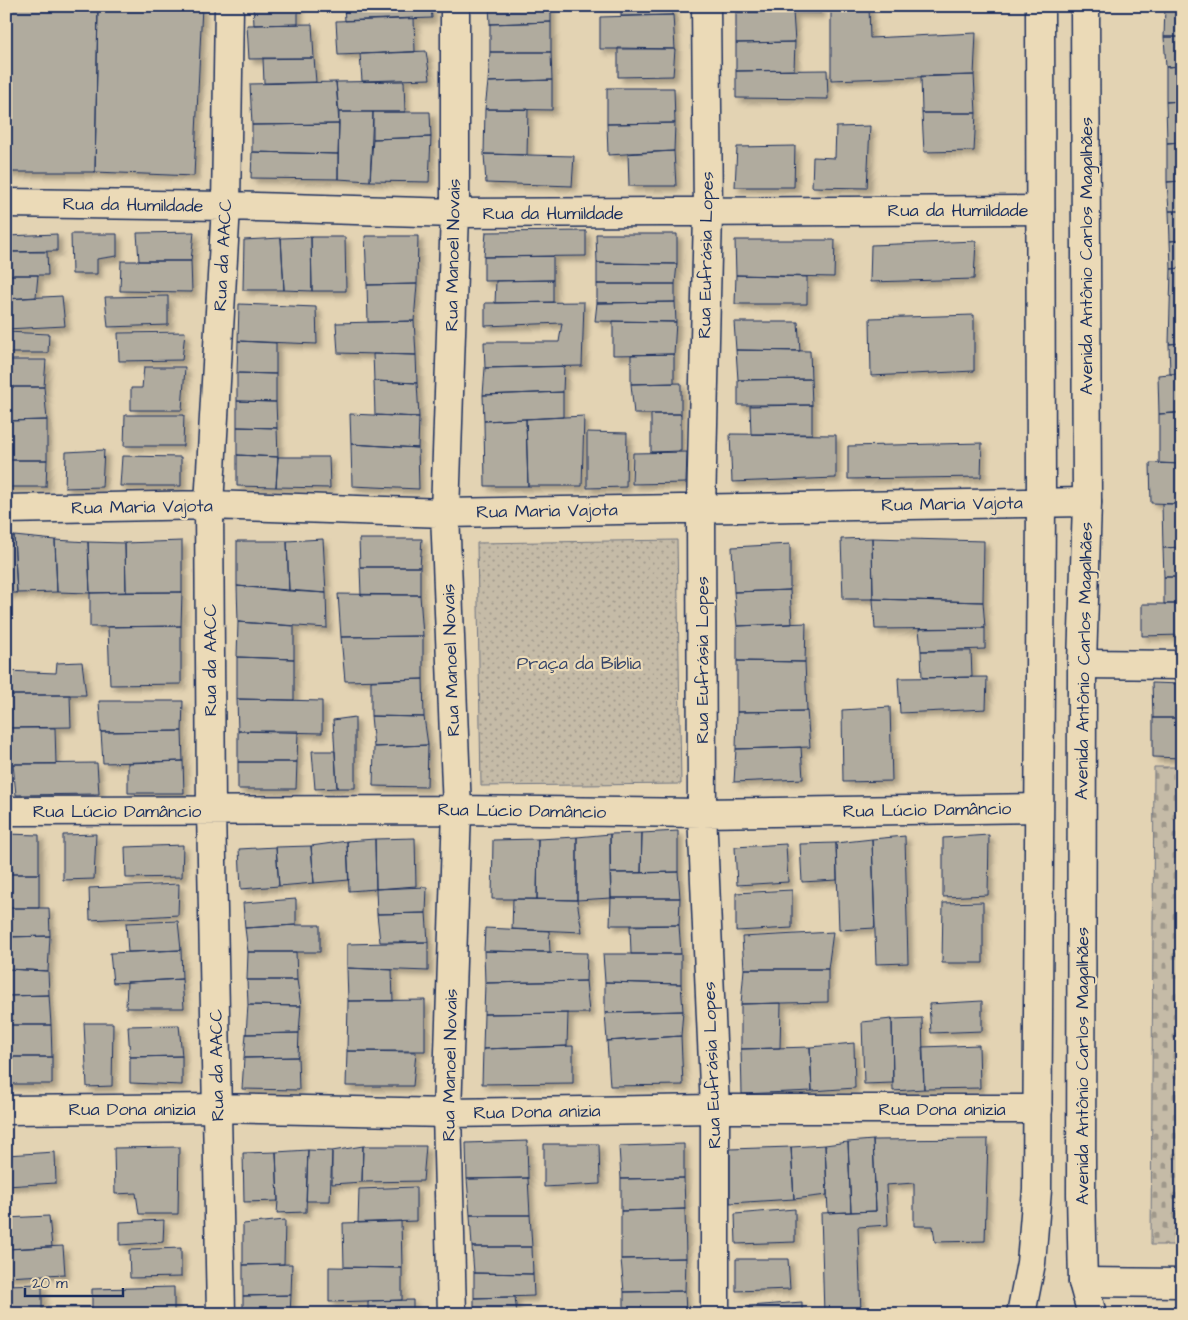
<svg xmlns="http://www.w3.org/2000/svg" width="1188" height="1320" viewBox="0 0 1188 1320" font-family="'Architects Daughter',sans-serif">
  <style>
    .grass { fill: url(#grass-dots); stroke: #707582 }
    .cemetery { fill: url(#cemetery-stones); stroke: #707582 }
    .building { fill: #b0ab9e; stroke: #1b2f5e; filter: url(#shadow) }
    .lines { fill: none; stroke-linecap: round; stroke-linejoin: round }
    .minor-casing { stroke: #1b2f5e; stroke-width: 31 }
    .primary-casing { stroke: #1b2f5e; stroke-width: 31 }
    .minor { stroke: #ebdab7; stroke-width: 28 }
    .primary { stroke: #ebdab7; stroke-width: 28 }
    .labels { text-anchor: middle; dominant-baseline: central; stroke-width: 4.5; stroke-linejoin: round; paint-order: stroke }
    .street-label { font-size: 18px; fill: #1b2f5e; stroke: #ebdab7 }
    .park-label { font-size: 18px; fill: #344469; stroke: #ebdab7 }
  </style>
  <defs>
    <pattern id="grass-dots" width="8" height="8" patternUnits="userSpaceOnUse" patternTransform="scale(1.25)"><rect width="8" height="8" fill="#c5bba7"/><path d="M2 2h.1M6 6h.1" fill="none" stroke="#9f988b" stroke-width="1.8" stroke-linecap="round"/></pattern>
    <pattern id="cemetery-stones" width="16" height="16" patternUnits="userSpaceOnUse" patternTransform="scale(1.25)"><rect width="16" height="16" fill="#c5bba7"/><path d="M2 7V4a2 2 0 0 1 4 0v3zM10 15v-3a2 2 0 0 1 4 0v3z" fill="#9f988b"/></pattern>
    <filter id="shadow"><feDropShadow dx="4.5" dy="4.5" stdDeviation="2.5" flood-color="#0004"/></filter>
  </defs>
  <rect width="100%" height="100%" fill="#e3d3b3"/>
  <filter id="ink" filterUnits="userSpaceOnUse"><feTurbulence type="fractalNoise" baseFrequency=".02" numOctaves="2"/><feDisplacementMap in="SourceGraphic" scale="10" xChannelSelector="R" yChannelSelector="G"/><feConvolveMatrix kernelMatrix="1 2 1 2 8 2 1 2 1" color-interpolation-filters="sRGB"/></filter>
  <g filter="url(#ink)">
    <path class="grass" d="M677,540L681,784L481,786L477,543Z"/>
    <path class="cemetery" d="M1154,767H1182V1245H1151Z"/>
    <path class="building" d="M6,6L98,10L95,172H6Z
      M29,6H98V10Z
      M98,6H202L194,176L95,172Z
      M253,6H298V24L254,25Z
      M344,6H431L432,18L345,21Z
      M489,6H551V22L490,24Z
      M621,6H672L673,15L621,16Z
      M736,6H821V13L736,12Z
      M831,6H869L870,38L976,33L974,75L831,80Z
      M1165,6H1182V37H1164Z
      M736,12H793L795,42L736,43Z
      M673,15L675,49H600V17Z
      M414,18L415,52L338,55L336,21Z
      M551,22V52H490V24Z
      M312,24L314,58L249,59L247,25Z
      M1164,37H1182V66L1166,67Z
      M795,42L794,70L736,71V43Z
      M618,48L675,49L673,76L618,77Z
      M426,51L430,79L362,81L360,54Z
      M490,52H551L552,80L488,82Z
      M263,58H314L316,82L264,83Z
      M1182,66V101L1166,102V67Z
      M827,70L828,99L736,98V71Z
      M974,75L976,113H922L921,76Z
      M552,80V110L485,109L488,82Z
      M404,81L405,112H339L336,82Z
      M336,82L339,124L252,125L250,84Z
      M607,88H674L675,123L607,124Z
      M1182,101V142L1167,143L1166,102Z
      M485,109H528L527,155L484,154Z
      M339,112H373L370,181L338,179Z
      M373,112H430L431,137L373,139Z
      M922,113H976L974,151L924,152Z
      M675,123L674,151L608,155L607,124Z
      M339,124L338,154L252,152V125Z
      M870,126L867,188L812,187L813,157L835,158L836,127Z
      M431,137L429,182L370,181L373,139Z
      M1182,142V181L1167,182V143Z
      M795,146L794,187H735L737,147Z
      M674,151L676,186H629L628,153Z
      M252,152L338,154V179L251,178Z
      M484,154L574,156L572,186L486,183Z
      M1182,181V211H1169L1167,182Z
      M1169,211H1182V240L1170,241Z
      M586,231V256L484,257L486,232Z
      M194,232L191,261H139L137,233Z
      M57,234V251L6,252V236Z
      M71,234H117V256L97,259V274H72Z
      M596,234H677V264L597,263Z
      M365,236H418L417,284L367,285Z
      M311,237H345L346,291H312Z
      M311,237L312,291L284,290L281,238Z
      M281,238L284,290H243L244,240Z
      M735,240H835L834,277L736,275Z
      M1182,240V268L1171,269L1170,241Z
      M976,241L974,279L870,282L871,245Z
      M6,252H47L48,275H6Z
      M553,256V280L484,281V257Z
      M121,261H191L192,292L120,291Z
      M597,263L677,264L675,284H597Z
      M1182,268V343L1169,344L1171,269Z
      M6,275H38L36,297L6,299Z
      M736,275L807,277V304H735Z
      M553,280V302L495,303L496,281Z
      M417,284L414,321L368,322L367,285Z
      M597,284H675V302L597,303Z
      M62,296L65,326L6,329V299Z
      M168,296V325L108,327L105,297Z
      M584,302L582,366L485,368L484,342H559L562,323L485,326V303Z
      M675,302L676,322L595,321L597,303Z
      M239,304L316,307L317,344L238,341Z
      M974,315V371L871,376L870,318Z
      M414,321L416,355L338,353L336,323Z
      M613,321L676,322L674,354L613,355Z
      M734,322H798L800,351L736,350Z
      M6,332L49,334L48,353H6Z
      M185,332L182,360L119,361L118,333Z
      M238,341L276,343V374L237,373Z
      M1182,343V374H1170L1169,344Z
      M736,350L810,351L811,379L738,380Z
      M373,354L416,355L417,383L374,381Z
      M674,354V383L631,384V355Z
      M6,360H46L44,387H6Z
      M564,366L563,392L483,395L485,368Z
      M144,367H185L182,410H131V388H142Z
      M237,373L276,374V402L237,401Z
      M1170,374H1182V412L1159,414L1158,375Z
      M811,379L812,405H738V380Z
      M374,381L417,383L419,417L375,415Z
      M681,383V414H634L631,384Z
      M6,387H44L47,420L6,421Z
      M563,392V417L484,421L483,395Z
      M237,401L276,402L277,428L237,427Z
      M812,405V434H751L750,406Z
      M1182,413V464L1159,463V414Z
      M350,414L419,417L418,448L351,444Z
      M651,414H681V451L651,452Z
      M125,415H184L183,446H124Z
      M584,416L582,486H528L526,419Z
      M526,419L528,486H485L484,421Z
      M47,420V460H6V421Z
      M237,427L277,428L278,457L237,455Z
      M587,432L627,433L626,487L587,488Z
      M730,434L836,435V478L732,482Z
      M982,443L981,477L848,479V446Z
      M351,444L418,448L419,489L352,486Z
      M104,450L102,487L65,488L66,452Z
      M687,452L686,483L632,484L633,453Z
      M237,455L278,457L276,487L237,486Z
      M122,456L181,457V486H120Z
      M278,457H329L330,488L276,487Z
      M6,460H47L46,487H6Z
      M1150,463L1182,464V504L1151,503Z
      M1162,504H1182V547L1163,548Z
      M6,536H14L17,593H6Z
      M14,536L55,540L57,592L17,593Z
      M872,538L984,541L983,602L873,599Z
      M872,538L873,599H843L841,539Z
      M323,539L326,593L289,591L287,541Z
      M359,539H422L420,567H360Z
      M55,540L88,542L90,593L57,592Z
      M182,541V592H126L125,543Z
      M237,541H287L289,591L237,586Z
      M88,542L125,543L126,592L90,593Z
      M790,544V590L734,592L732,547Z
      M1182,547V577H1164L1163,548Z
      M360,567H420V595H361Z
      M1164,577H1182V604H1164Z
      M237,586L326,593L327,628L238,622Z
      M790,590L792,624L737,626L734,592Z
      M182,592L181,626L90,627V593Z
      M338,594L420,595L423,636L341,637Z
      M873,599L983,602L985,628L875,629Z
      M1142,604H1182V635L1142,636Z
      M238,622L294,626V659L237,657Z
      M806,623L805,662L737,661V626Z
      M181,626V684L110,685L108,627Z
      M985,628V649L921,651L919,629Z
      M423,636V679L345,681L341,637Z
      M921,651H971L972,677L922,678Z
      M237,657L294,659V700L237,699Z
      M737,661L805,662L807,711L737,712Z
      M82,662L86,695H6V671L56,673L57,663Z
      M987,677L986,709L900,713L898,678Z
      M423,679L424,717L371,716V681Z
      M1152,683L1182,684V718H1153Z
      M6,695H70L71,727L6,728Z
      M237,699L322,701V733L238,731Z
      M99,701H183L182,731L101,732Z
      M890,707L892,781L843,782L842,710Z
      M807,711L810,747L736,749L737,712Z
      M371,716L424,717L428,745L374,747Z
      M355,717V788H337L333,720Z
      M1153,718H1182V758L1153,757Z
      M6,728H55L56,764H6Z
      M182,731L183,761L103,763L101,732Z
      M238,731H298L297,762H238Z
      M428,745L427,787L373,786L374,747Z
      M801,747L803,779L734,782L736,749Z
      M312,751H335L337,788L315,789Z
      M183,761L184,793H128V763Z
      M238,762H297L296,789H238Z
      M97,763L99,794L16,795L13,764Z
      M678,831V872L641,873L642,833Z
      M642,833L641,873H610V834Z
      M6,834L39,835V874H6Z
      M96,834L94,879L63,880V835Z
      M610,834L611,898L577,900V837Z
      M989,835L988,895L943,897V838Z
      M905,836L908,963L876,964L872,839Z
      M577,837V900L537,899L538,839Z
      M415,838L416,886L376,889L375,839Z
      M375,839L376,889L349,891L347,841Z
      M538,839L537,899H492L493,840Z
      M872,839L875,928L839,930L836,843Z
      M347,841L349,880L314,883L311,846Z
      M836,843L837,880L802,882L800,844Z
      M786,844L788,882L737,885L735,847Z
      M183,845L182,877L126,878L125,847Z
      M311,846L314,883L279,886L276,847Z
      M276,847L279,886L241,889L239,849Z
      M678,872L680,898H611L610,873Z
      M6,874H39V908H6Z
      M179,884L178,915L90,920L89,888Z
      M427,887L426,913L377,914L376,889Z
      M792,890V928L736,931V893Z
      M611,898H680L679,925H610Z
      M296,899V925L245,928L243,903Z
      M513,899L577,900L582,932L512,929Z
      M983,902V963H942L943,903Z
      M6,908H49L50,936L6,937Z
      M426,913L428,942H380L377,914Z
      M178,921L181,950L128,952L126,923Z
      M296,925H320V952H248L245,928Z
      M679,925L681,954H631L630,926Z
      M485,928L549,931L550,952L484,951Z
      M833,932L828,969H744L742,937Z
      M50,936L48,971L6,969V937Z
      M428,942V971L347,968V944Z
      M181,950L182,979L113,983L110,953Z
      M484,951L587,953L586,981L485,983Z
      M248,952H296L297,980H247Z
      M603,954H681V984L605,982Z
      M347,968L392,970L393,1001H348Z
      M6,969L48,971L49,995L6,996Z
      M744,969H828V1002L741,1004Z
      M182,979L184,1008H126L127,982Z
      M247,980H297L301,1006L248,1005Z
      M586,981L589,1013L484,1014L485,983Z
      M605,982L681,984L683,1011L605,1013Z
      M49,995L51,1025H6V996Z
      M425,1000V1051H347L348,1001Z
      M982,1001V1031L931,1033L929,1004Z
      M781,1003L780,1048L741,1049V1004Z
      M248,1005L301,1006L299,1033L246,1034Z
      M683,1011L681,1036L607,1041L605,1013Z
      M568,1013L567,1046L483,1049L484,1014Z
      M922,1018L924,1089L893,1091L892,1019Z
      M892,1019L893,1083L864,1084L862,1022Z
      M84,1023H113L112,1086L87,1087Z
      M6,1025H51L52,1057H6Z
      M179,1025L182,1056L130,1057L128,1026Z
      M299,1033L298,1057L244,1058L246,1034Z
      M681,1036L683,1085L610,1086L607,1041Z
      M854,1043L855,1088L812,1091L810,1047Z
      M979,1045L980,1088L924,1089L922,1047Z
      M573,1046V1083L482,1084L483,1049Z
      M810,1047L812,1091L742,1094L741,1049Z
      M347,1051L416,1052L413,1086H346Z
      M182,1056V1085L130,1083V1057Z
      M6,1057H52V1084H6Z
      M298,1057L299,1090L242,1089L244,1058Z
      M988,1139L985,1241L935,1242L933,1226H914V1183L886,1185L888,1225L858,1227L861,1314H824L821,1213L876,1211L873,1140Z
      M873,1140L876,1211L851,1212L848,1142Z
      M527,1141L528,1178L467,1179L466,1143Z
      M848,1142L851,1212L828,1213L825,1145Z
      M544,1144H599L600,1184L544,1187Z
      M684,1144V1178L621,1179L619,1146Z
      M825,1145L827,1195L794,1199L791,1147Z
      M363,1146L362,1182L332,1184V1151Z
      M363,1146H426L423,1181L362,1182Z
      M179,1147L178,1214H139L136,1193L115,1194L114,1148Z
      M791,1147L794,1199L730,1203V1149Z
      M308,1150L306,1212L277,1213L278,1201L276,1152Z
      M308,1150L332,1151L330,1201H306Z
      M55,1152L56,1183L6,1186V1155Z
      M276,1152L278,1201L244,1202L243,1153Z
      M528,1178L530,1215H470L467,1179Z
      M684,1178L685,1209L621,1211V1179Z
      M416,1187V1221L358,1223L359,1189Z
      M685,1209L686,1258L621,1259V1211Z
      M795,1209V1242L736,1244L735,1214Z
      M470,1215H530L532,1247H472Z
      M49,1216L52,1247L6,1249V1218Z
      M164,1220L163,1242L120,1245V1222Z
      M285,1220L284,1264L243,1265V1224Z
      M401,1221L402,1268L344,1267L343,1223Z
      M63,1246L65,1274L6,1277V1249Z
      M472,1247H532L533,1274L474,1273Z
      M181,1248V1277L130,1278L129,1250Z
      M686,1258L685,1291L624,1292L621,1259Z
      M736,1259H788L790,1289L736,1291Z
      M292,1264L291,1295L243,1296V1265Z
      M329,1267L402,1268V1300L329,1302Z
      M474,1273L533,1274L534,1296L474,1298Z
      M42,1284V1314H6V1285Z
      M174,1287V1314H92V1289Z
      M685,1291L686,1314H624V1292Z
      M291,1295L290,1314H243V1296Z
      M515,1297L517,1314H474V1298Z
      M413,1300V1314H368V1301Z
      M802,1302V1314H749V1306Z
      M47,1307H92V1314H47Z"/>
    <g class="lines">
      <g class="minor-casing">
        <path id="minor" d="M706,6L708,213L701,509L702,813L715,1109V1314
          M6,203L226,206L455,213L1040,210
          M6,509L209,505L445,513L1087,502
          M1082,664L1182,665
          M6,811L457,810L702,813L1038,808
          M6,1110L218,1108L447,1113L715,1109H1038
          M1083,1282L1182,1283
          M221,1314L211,810L209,505L226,206L229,6
          M452,1314L447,1113L457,810L445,513L455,213V6"/>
      </g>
      <g class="primary-casing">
        <path id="primary" d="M1085,6L1087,502L1082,664L1081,1194L1083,1282L1092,1314
          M1021,1314L1031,1263L1037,1190L1041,502L1040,6"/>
      </g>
      <use href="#minor" class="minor"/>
      <use href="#primary" class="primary"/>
    </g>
  </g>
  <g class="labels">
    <g class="street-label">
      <text transform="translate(133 205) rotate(1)">Rua da Humildade</text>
      <text x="958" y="210">Rua da Humildade</text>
      <text x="553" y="213">Rua da Humildade</text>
      <text transform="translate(223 255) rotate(-87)">Rua da AACC</text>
      <text transform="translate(453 255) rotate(-89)">Rua Manoel Novais</text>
      <text transform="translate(706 255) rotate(-89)">Rua Eufrásia Lopes</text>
      <text transform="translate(1086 256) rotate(-90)">Avenida Antônio Carlos Magalhães</text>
      <text transform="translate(952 504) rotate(-1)">Rua Maria Vajota</text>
      <text transform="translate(142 507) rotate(-1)">Rua Maria Vajota</text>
      <text transform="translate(547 511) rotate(-1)">Rua Maria Vajota</text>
      <text transform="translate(210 660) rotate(-90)">Rua da AACC</text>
      <text transform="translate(451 660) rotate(-92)">Rua Manoel Novais</text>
      <text transform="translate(702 660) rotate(-90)">Rua Eufrásia Lopes</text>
      <text transform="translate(1084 661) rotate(-89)">Avenida Antônio Carlos Magalhães</text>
      <text transform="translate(927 810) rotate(-1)">Rua Lúcio Damâncio</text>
      <text x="117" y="811">Rua Lúcio Damâncio</text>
      <text transform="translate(522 811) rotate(1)">Rua Lúcio Damâncio</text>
      <text transform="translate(217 1065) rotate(-91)">Rua da AACC</text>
      <text transform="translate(450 1065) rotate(-89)">Rua Manoel Novais</text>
      <text transform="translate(712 1065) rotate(-92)">Rua Eufrásia Lopes</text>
      <text transform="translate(1082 1066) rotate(-90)">Avenida Antônio Carlos Magalhães</text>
      <text x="132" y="1109">Rua Dona anizia</text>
      <text x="942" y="1109">Rua Dona anizia</text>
      <text transform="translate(537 1112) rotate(-1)">Rua Dona anizia</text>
    </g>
    <g class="park-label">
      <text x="579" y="663">Praça da Bíblia</text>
    </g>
  </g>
  <rect width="1188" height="1320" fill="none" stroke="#ebdab7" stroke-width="25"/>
  <rect x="12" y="12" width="1163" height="1295" fill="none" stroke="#1b2f5e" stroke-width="2" filter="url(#ink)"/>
  <path d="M25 1288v8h98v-8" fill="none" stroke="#1b2f5e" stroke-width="2.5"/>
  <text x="32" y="1288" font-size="15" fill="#1b2f5e" stroke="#ebdab7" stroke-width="4" paint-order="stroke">20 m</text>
</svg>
